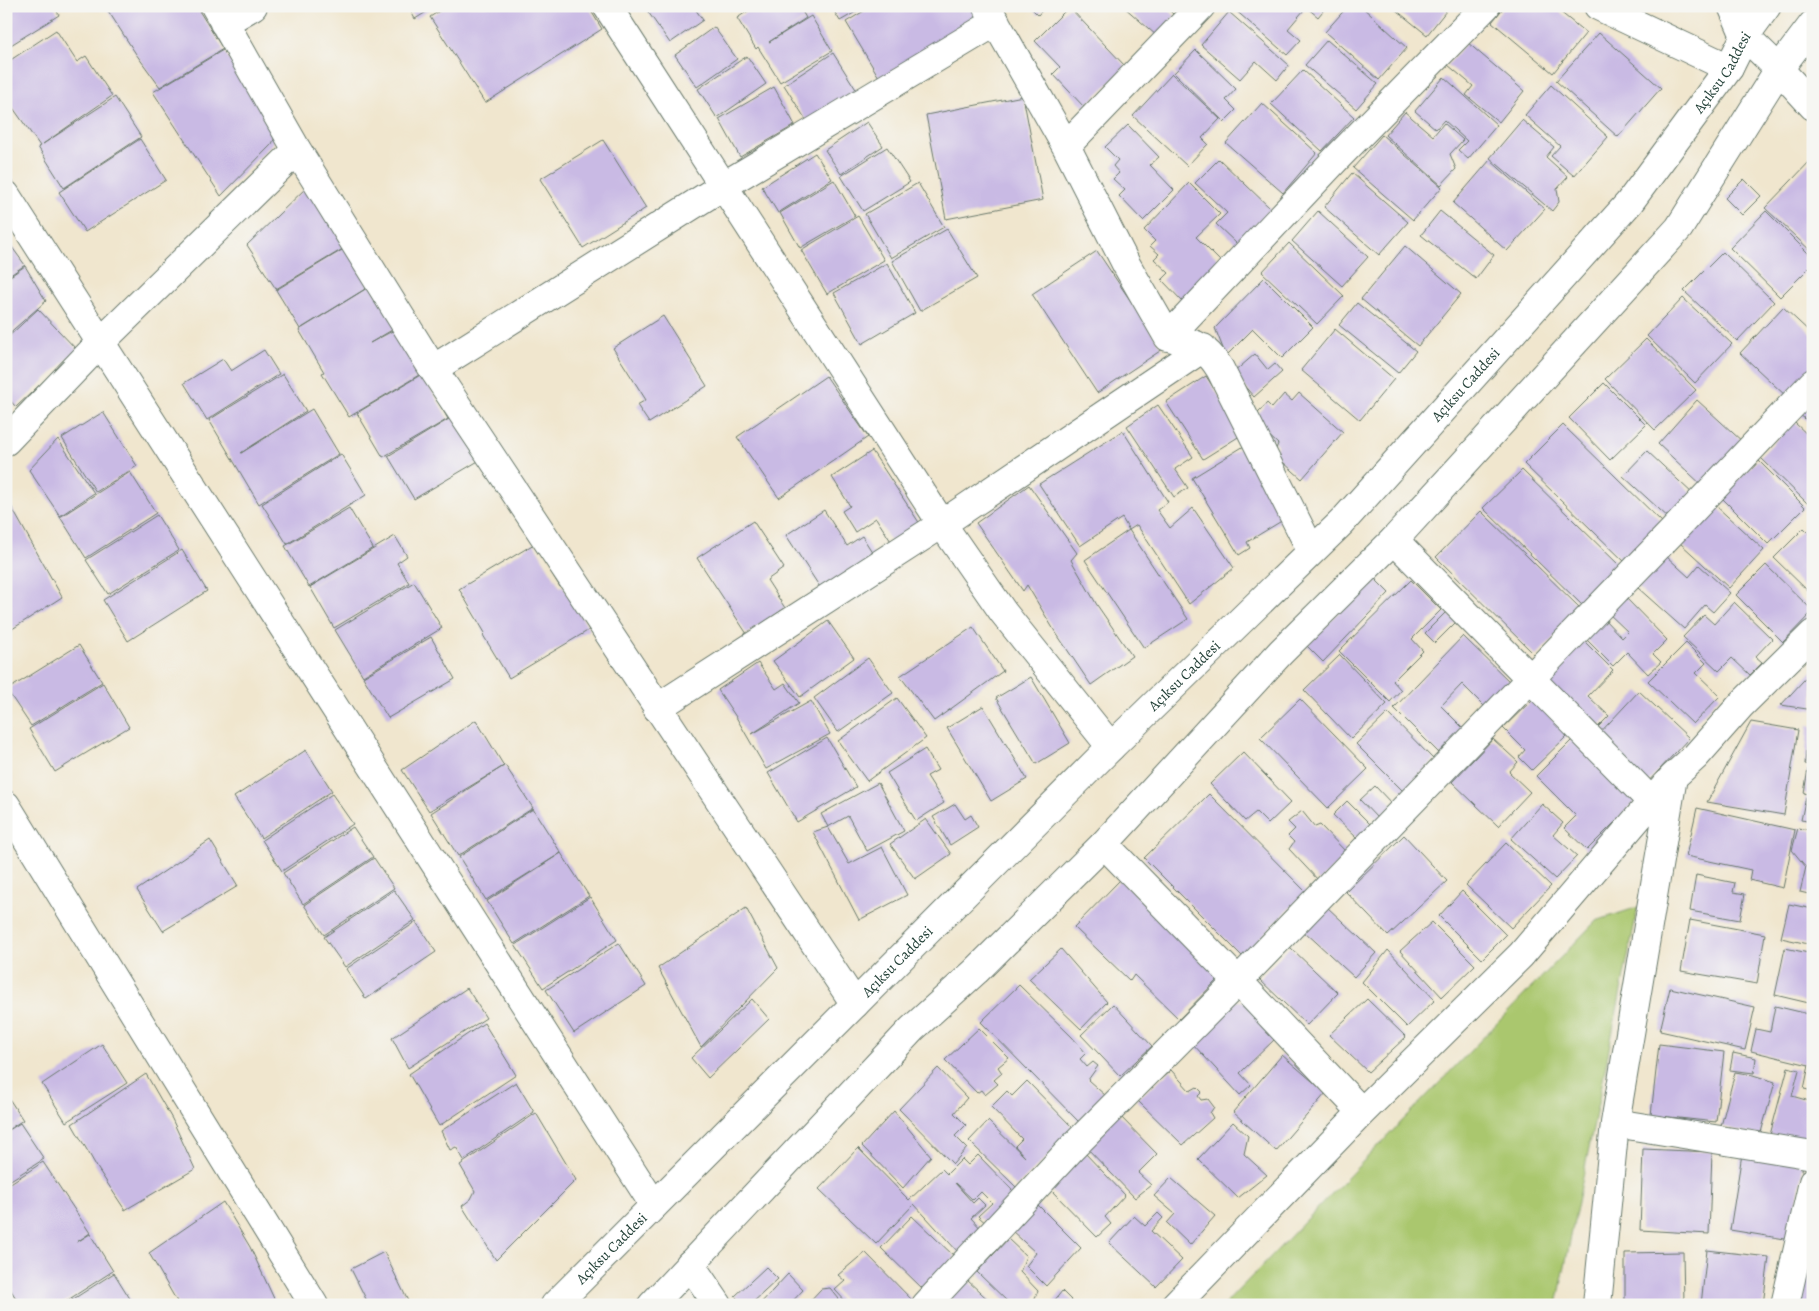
<svg xmlns="http://www.w3.org/2000/svg" width="1819" height="1311" viewBox="0 0 1819 1311" font-family="Alegreya,serif">
  <style>
    .green { fill: #aac76e; stroke: #648251 }
    .building { fill: #c9bae4 }
    .lines { fill: none; stroke-linecap: round; stroke-linejoin: round }
    .minor-casing { stroke: #68786a; stroke-width: 30 }
    .major-casing { stroke: #68786a; stroke-width: 30 }
    .minor { stroke: #fff; stroke-width: 28 }
    .major { stroke: #fff; stroke-width: 28 }
    .labels { text-anchor: middle; dominant-baseline: central; stroke-width: 4; stroke-linejoin: round; paint-order: stroke }
    .street-label { font-size: 15px; fill: #1f3d34; stroke: #f6f6f2 }
  </style>
  <rect width="100%" height="100%" fill="#f6f6f2"/>
  <filter id="ink" filterUnits="userSpaceOnUse"><feTurbulence type="fractalNoise" baseFrequency=".02" numOctaves="2"/><feDisplacementMap in="SourceGraphic" scale="10" xChannelSelector="R" yChannelSelector="G"/><feConvolveMatrix kernelMatrix="1 2 1 2 8 2 1 2 1" color-interpolation-filters="sRGB"/></filter>
  <filter id="wash" filterUnits="userSpaceOnUse"><feTurbulence type="fractalNoise" baseFrequency=".0096" numOctaves="4" result="noise"/><feDisplacementMap in="SourceGraphic" scale="20" xChannelSelector="R" yChannelSelector="G"/><feGaussianBlur stdDeviation="1.12" result="paint"/><feColorMatrix in="noise" values="0 0 0 0 0 0 0 0 0 0 0 0 0 0 0 0 0 1.4 0 .05"/><feComposite in="paint" operator="in"/></filter>
  <g filter="url(#wash)">
    <rect width="100%" height="100%" fill="#f0e6ce"/>
    <path class="green" d="M1638,907L1557,1305H1224L1596,921Z"/>
    <g id="blocks">
      <path class="building" d="M10,6H54L59,15L6,48V9Z
        M105,6H196L223,49L160,87L136,54Z
        M408,6H436L415,19Z
        M447,6H588L602,29L485,103L430,17Z
        M649,6H693L703,20L670,43L646,9Z
        M756,6H799L806,18L769,42L811,16L832,51L780,82L758,47L756,49L737,18Z
        M831,6H866L840,21Z
        M872,6H979L985,15L880,79L846,22Z
        M1029,6H1046L1038,15Z
        M1123,6H1165L1175,16L1157,36Z
        M1235,6H1299L1304,10L1288,29L1301,40L1287,55L1233,8Z
        M1305,6H1327L1318,17Z
        M1348,6H1361L1407,48L1379,80L1325,32Z
        M1391,6H1450L1427,35Z
        M1505,6H1553L1586,33L1553,73L1492,22Z
        M1069,7L1126,67L1084,107L1053,74L1060,67L1035,41Z
        M1229,12L1289,65L1277,80L1256,61L1240,79L1201,45Z
        M714,27L737,59L697,87L675,55Z
        M56,30L77,62L86,56L112,96L43,144L115,97L141,137L64,188L38,147L40,146L6,98V63Z
        M1599,33L1661,88L1618,137L1556,81Z
        M1327,40L1378,84L1356,109L1305,65Z
        M1467,42L1524,91L1499,122L1466,95L1473,86L1448,65Z
        M223,50L270,121L276,135L272,144L221,196L153,92Z
        M1196,50L1236,89L1226,100L1236,110L1224,122L1174,73Z
        M833,53L857,91L808,123L784,85Z
        M747,56L766,84L717,118L698,89Z
        M1303,70L1354,117L1322,151L1271,104Z
        M1172,74L1220,119L1202,138L1208,144L1187,166L1133,116Z
        M1444,77L1497,125L1468,159L1458,150L1467,141L1444,120L1436,129L1415,111Z
        M1551,85L1608,137L1574,176L1551,156L1560,146L1525,115Z
        M774,87L795,125L740,157L719,119Z
        M1023,96L1043,200L946,219L926,115Z
        M1262,103L1317,153L1283,193L1226,143Z
        M1405,112L1433,136L1444,123L1463,140L1450,154L1456,169L1441,185L1385,135Z
        M1522,120L1554,147L1546,157L1568,177L1557,189L1559,202L1552,211L1490,158Z
        M867,122L883,146L841,174L825,150Z
        M1128,125L1159,157L1150,165L1174,190L1143,221L1119,196L1125,190L1113,179L1119,173L1113,166L1118,160L1105,147Z
        M1382,135L1442,187L1413,220L1353,168Z
        M140,139L166,180L85,232L59,192Z
        M603,140L646,208L583,248L540,179Z
        M887,147L910,182L863,211L841,176Z
        M815,153L832,179L778,213L762,187Z
        M1813,158V253L1765,208Z
        M1219,159L1271,209L1237,244L1216,224L1227,213L1195,183Z
        M1490,160L1545,209L1507,251L1453,203Z
        M1352,173L1408,222L1379,255L1324,207Z
        M1744,179L1761,196L1742,215L1725,198Z
        M834,180L855,216L800,248L780,213Z
        M918,183L944,227L891,258L865,214Z
        M1189,183L1220,214L1196,237L1222,263L1183,302L1162,280L1169,273L1154,259L1159,254L1150,246L1155,241L1144,230Z
        M308,186L346,247L276,289L247,245Z
        M1318,211L1368,257L1342,286L1292,241Z
        M1440,211L1494,255L1476,279L1421,235Z
        M1766,211L1813,258V264L1780,297L1730,248Z
        M858,216L884,260L827,294L801,250Z
        M947,229L977,278L920,311L892,261Z
        M6,239L25,265L6,278Z
        M1289,243L1344,296L1317,324L1262,272Z
        M1405,246L1461,294L1418,346L1361,299Z
        M347,247L370,286L300,329L276,290Z
        M1097,251L1163,349L1097,393L1032,294Z
        M1723,252L1774,302L1737,341L1684,291Z
        M887,263L915,313L862,344L834,293Z
        M25,266L46,301L6,336V279Z
        M1264,278L1313,327L1282,358L1253,329L1226,356L1215,328Z
        M372,285L397,327L370,343L398,328L424,372L349,417L322,373L324,372L299,330Z
        M1683,298L1732,344L1695,383L1647,336Z
        M1357,303L1416,351L1398,373L1339,325Z
        M1783,307L1813,335V370L1787,397L1740,353Z
        M38,309L77,350L16,407L6,396V339Z
        M663,316L707,386L649,423L637,405L646,400L613,348Z
        M1335,329L1394,379L1360,420L1301,370Z
        M1646,339L1696,390L1655,430L1605,379Z
        M264,350L279,374L207,420L184,383L223,359L231,371Z
        M1255,354L1268,370L1275,364L1282,372L1254,397L1233,373Z
        M283,374L306,411L241,453L312,409L339,454L259,504L209,420Z
        M422,374L448,419L383,457L357,413Z
        M826,376L868,437L779,498L737,437Z
        M1206,376L1243,434L1203,459L1166,402Z
        M1604,383L1646,425L1610,460L1569,418Z
        M1299,393L1343,432L1302,479L1274,454L1278,444L1252,420L1267,403L1272,408L1284,394L1292,401Z
        M1697,400L1744,443L1704,487L1658,444Z
        M1813,400V425L1800,415Z
        M1158,405L1193,457L1175,469L1188,488L1174,497L1127,426Z
        M103,412L137,466L96,492L62,438Z
        M454,416L480,460L414,499L388,456Z
        M1794,422L1813,440V498L1807,503L1760,457Z
        M1563,425L1665,525L1627,564L1524,464Z
        M1123,431L1168,502L1157,510L1170,528L1193,508L1234,568L1189,604L1137,525L1129,530L1188,619L1144,648L1085,560L1129,530L1122,518L1080,546L1039,484Z
        M58,439L94,493L60,516L29,470Z
        M1249,443L1293,514L1247,542L1250,548L1239,555L1192,478Z
        M872,451L922,527L894,546L876,518L855,532L842,511L850,506L832,477Z
        M1647,451L1694,495L1671,520L1623,476Z
        M341,454L366,495L287,544L262,504Z
        M1758,460L1805,507L1768,544L1721,497Z
        M1522,470L1623,569L1585,608L1483,508Z
        M130,472L156,513L86,558L60,517Z
        M1029,485L1077,553L1071,560L1097,605L1132,656L1091,685L1054,630L1027,585L1023,591L976,523Z
        M8,501L62,597L6,633V502Z
        M1715,505L1764,550L1729,588L1680,543Z
        M349,508L373,548L309,587L285,546Z
        M824,510L847,546L862,536L876,558L823,592L786,535Z
        M1481,511L1581,609L1536,656L1436,557Z
        M157,515L179,550L108,594L86,560Z
        M753,521L784,568L767,580L785,608L747,634L697,558Z
        M1804,528L1813,537V596L1774,558Z
        M395,536L407,556L397,563L409,583L334,628L310,587Z
        M534,544L560,587L563,586L589,630L509,678L483,635L485,633L459,589Z
        M182,550L207,591L128,641L103,600Z
        M1666,556L1689,577L1699,565L1730,593L1713,612L1705,605L1684,629L1638,588Z
        M1766,565L1813,611L1783,642L1736,595Z
        M1373,577L1389,593L1323,662L1307,646Z
        M1411,580L1441,610L1412,639L1423,651L1393,681L1401,690L1390,702L1339,651Z
        M414,582L442,628L363,676L335,630Z
        M1624,596L1667,640L1653,654L1661,662L1648,674L1627,652L1613,666L1584,637L1603,618L1622,638L1628,632L1607,612Z
        M1734,602L1772,639L1755,657L1762,663L1750,675L1732,658L1719,671L1683,637L1704,615L1714,624Z
        M1446,612L1456,622L1435,643L1425,633Z
        M828,621L854,658L800,697L773,661Z
        M973,627L1003,671L934,721L900,676Z
        M1463,636L1514,686L1489,711L1462,684L1441,706L1466,731L1442,756L1394,708Z
        M431,637L455,679L388,718L363,677Z
        M1583,640L1613,670L1588,696L1609,716L1593,732L1542,683Z
        M1686,643L1706,663L1696,673L1720,696L1693,724L1648,681Z
        M79,645L102,682L31,726L7,690Z
        M1340,655L1387,704L1351,739L1304,690Z
        M868,658L893,693L838,732L814,698Z
        M758,663L776,689L785,683L799,703L752,734L811,701L830,734L766,769L736,717L718,690Z
        M1813,670V710L1781,705Z
        M1031,677L1070,743L1036,764L996,698Z
        M103,683L129,727L55,772L29,729Z
        M1639,691L1689,738L1646,784L1596,737Z
        M897,698L926,738L867,781L838,741Z
        M1300,699L1368,769L1328,808L1260,738Z
        M1533,699L1568,735L1532,770L1519,757L1525,750L1503,728Z
        M983,706L1027,779L991,801L947,728Z
        M1388,713L1434,760L1403,791L1356,744Z
        M476,720L504,766L429,811L402,770Z
        M1751,722L1798,730L1784,815L1707,802Z
        M1808,725L1813,726V765L1805,764Z
        M827,738L856,787L797,822L768,773Z
        M1574,738L1636,801L1587,850L1564,828L1576,816L1536,776Z
        M1493,739L1518,762L1509,772L1530,792L1498,826L1452,782Z
        M925,749L938,770L927,776L944,803L916,821L887,773Z
        M306,750L332,791L261,838L234,797Z
        M1243,752L1291,802L1268,824L1256,812L1245,821L1210,784Z
        M505,765L533,808L458,856L431,813Z
        M1808,769L1813,770V795L1804,793Z
        M878,783L904,831L867,851L848,816L828,827L849,864L882,847L907,895L859,920L813,832L828,827L821,814Z
        M1375,786L1393,805L1378,819L1360,800Z
        M332,794L353,824L282,871L262,840Z
        M1209,794L1306,892L1242,956L1144,858Z
        M1806,797L1813,798V822L1801,820Z
        M1347,801L1372,826L1359,840L1333,815Z
        M955,804L965,819L971,815L978,827L950,845L933,817Z
        M1542,804L1563,823L1553,835L1577,856L1555,879L1511,839Z
        M1697,808L1795,830L1783,888L1749,880L1751,870L1686,856Z
        M533,809L561,853L486,900L459,857Z
        M1302,811L1315,827L1320,825L1348,854L1319,881L1289,849L1294,842L1288,836L1295,829L1288,822Z
        M926,819L951,854L915,879L890,844Z
        M353,827L373,857L303,904L283,873Z
        M1798,828L1813,831V895L1800,892L1806,867L1792,850Z
        M1404,835L1447,881L1388,936L1346,892Z
        M210,840L238,886L163,931L137,890Z
        M1506,843L1551,886L1511,928L1466,885Z
        M561,853L589,896L514,944L487,901Z
        M374,858L394,888L324,935L304,905Z
        M1696,875L1735,883L1733,892L1745,894L1740,920L1690,911Z
        M1120,880L1221,976L1179,1019L1134,975L1130,981L1074,927Z
        M394,890L415,920L345,967L324,937Z
        M1462,891L1506,935L1482,959L1439,916Z
        M590,897L617,940L543,988L515,945Z
        M1789,904L1813,909V945L1781,938Z
        M1326,906L1376,953L1354,977L1304,931Z
        M746,908L778,968L701,1047L658,968Z
        M1690,920L1765,934L1757,984L1681,971Z
        M416,922L436,952L366,999L346,969Z
        M1432,922L1475,965L1442,997L1400,951Z
        M619,943L646,986L574,1033L546,990Z
        M1290,947L1338,993L1307,1025L1259,979Z
        M1785,948L1813,954V1004L1775,995Z
        M1061,949L1107,1002L1081,1029L1029,979Z
        M1388,950L1435,1000L1407,1027L1362,982Z
        M1019,985L1072,1037L1086,1053L1080,1059L1087,1067L1093,1062L1098,1066L1088,1080L1106,1096L1079,1122L981,1022Z
        M467,988L486,1018L408,1068L392,1038Z
        M1670,988L1755,1007L1745,1050L1660,1031Z
        M752,999L769,1019L708,1078L691,1058Z
        M1367,999L1406,1037L1368,1072L1329,1035Z
        M1234,1001L1247,1002L1278,1036L1240,1073L1251,1085L1240,1095L1191,1042Z
        M1113,1004L1152,1046L1120,1076L1081,1035Z
        M1775,1006L1813,1015V1091L1804,1089L1809,1065L1751,1051L1756,1029L1770,1032Z
        M484,1023L516,1075L439,1126L409,1074Z
        M979,1028L1009,1058L998,1067L1002,1073L994,1080L998,1084L985,1095L981,1090L977,1093L945,1060Z
        M102,1044L127,1083L66,1122L42,1084Z
        M1659,1044L1724,1052L1716,1122L1651,1115Z
        M1733,1053L1756,1058L1754,1073L1730,1070Z
        M1282,1055L1326,1093L1276,1151L1233,1112Z
        M1788,1067L1799,1070L1792,1096L1813,1102V1127L1808,1145L1770,1135Z
        M938,1068L967,1098L954,1113L966,1125L955,1136L967,1148L953,1164L899,1109Z
        M1171,1070L1190,1091L1197,1087L1202,1092L1198,1096L1201,1100L1208,1099L1214,1107L1210,1113L1213,1118L1183,1145L1137,1100Z
        M1735,1072L1753,1075L1775,1082L1760,1136L1721,1126Z
        M146,1074L172,1119L195,1169L125,1210L98,1169L72,1124Z
        M1027,1081L1075,1130L1016,1187L969,1141L988,1121L1025,1157L1015,1146L1022,1139L991,1107L1007,1091L1012,1096Z
        M516,1082L534,1112L464,1160L456,1147L450,1150L441,1131Z
        M6,1094L23,1120L6,1131Z
        M894,1111L931,1156L903,1188L862,1146Z
        M536,1113L576,1180L496,1260L462,1206L471,1199L475,1191L460,1165Z
        M1117,1113L1157,1154L1138,1173L1151,1185L1135,1198L1085,1146Z
        M1233,1122L1248,1136L1244,1154L1267,1175L1238,1198L1198,1159Z
        M20,1123L44,1159L6,1183V1132Z
        M858,1148L909,1200L942,1169L947,1174L962,1159L968,1165L978,1155L1015,1193L990,1227L978,1216L992,1203L981,1192L973,1200L955,1183L973,1203L978,1198L985,1205L971,1218L983,1231L959,1253L914,1204L876,1244L819,1189Z
        M1643,1149L1712,1152L1709,1234L1640,1230Z
        M1084,1152L1125,1195L1105,1217L1111,1224L1097,1237L1049,1188Z
        M1742,1154L1803,1164L1791,1240L1730,1230Z
        M43,1162L90,1233L77,1242L90,1234L113,1271L60,1305H20L6,1282V1186Z
        M1171,1178L1215,1216L1190,1245L1167,1223L1175,1214L1154,1196Z
        M223,1202L250,1247L277,1305H179L149,1253Z
        M1036,1203L1081,1248L1046,1286L1026,1266L1036,1253L1011,1230Z
        M1158,1213L1163,1218L1151,1231L1182,1260L1156,1287L1109,1243L1134,1216L1145,1226Z
        M912,1216L955,1257L924,1290L881,1248Z
        M1813,1220V1305H1794Z
        M1008,1239L1026,1256L1020,1272L1038,1291L1032,1305H1011L977,1272Z
        M1707,1250L1769,1257L1763,1305H1701Z
        M384,1252L408,1301L400,1305H369L351,1269Z
        M865,1252L917,1305H849L835,1290L845,1281L838,1275Z
        M1683,1252L1684,1304H1625V1253Z
        M766,1267L778,1279L750,1305H743L735,1296Z
        M114,1273L134,1305H64Z
        M788,1274L803,1290L789,1305H759Z
        M967,1280L994,1305H944Z
        M830,1288L844,1305H806L821,1289Z
        M1062,1291L1076,1305H1051Z"/>
    </g>
  </g>
  <g filter="url(#ink)">
    <use href="#blocks" fill-opacity="0" stroke="#68786a" stroke-width="1"/>
    <g class="lines">
      <g class="minor-casing">
        <path id="minor" d="M215,6L297,150L433,369L855,1004
          M607,6L942,524L1003,612L1111,747
          M1598,6L1729,68
          M1732,6L1745,36L1779,69L1813,106
          M987,7L1066,146L1126,264L1168,337C1195,343 1205,345 1220,369L1311,550
          M224,23L253,6
          M1066,146L1201,6
          M6,195L654,1205
          M1168,337L1337,158L1486,6
          M433,369L723,186L996,22
          M6,441L100,343L297,150
          M1394,540L1652,802
          M657,708L942,524L1203,348
          M6,805L314,1305
          M1104,844L1238,981L1362,1112
          M1615,1123L1813,1155
          M690,1264L718,1305
          M926,1305L1071,1149L1238,981L1670,534L1813,383
          M1175,1305L1362,1112L1521,955L1673,777
          M1597,1305L1615,1123L1673,777L1695,757L1741,705L1813,634
          M1785,1305L1813,1182"/>
      </g>
      <g class="major-casing">
        <g id="major">
          <path id="s1" d="M555,1305L1111,747L1342,522L1629,203L1729,68L1745,36L1767,6"/>
          <path d="M652,1305L912,1029L976,971L1104,844L1281,652L1394,540L1679,228L1779,69L1813,24"/>
        </g>
      </g>
      <use href="#minor" class="minor"/>
      <use href="#major" class="major"/>
    </g>
  </g>
  <g class="labels">
    <g class="street-label">
      <text stroke="none"><textPath href="#s1" startOffset="1700">Açıksu Caddesi</textPath></text>
      <text stroke="none"><textPath href="#s1" startOffset="1295">Açıksu Caddesi</textPath></text>
      <text stroke="none"><textPath href="#s1" startOffset="890">Açıksu Caddesi</textPath></text>
      <text stroke="none"><textPath href="#s1" startOffset="485">Açıksu Caddesi</textPath></text>
      <text stroke="none"><textPath href="#s1" startOffset="80">Açıksu Caddesi</textPath></text>
    </g>
  </g>
  <rect width="1819" height="1311" fill="none" stroke="#f6f6f2" stroke-width="25"/>
</svg>
